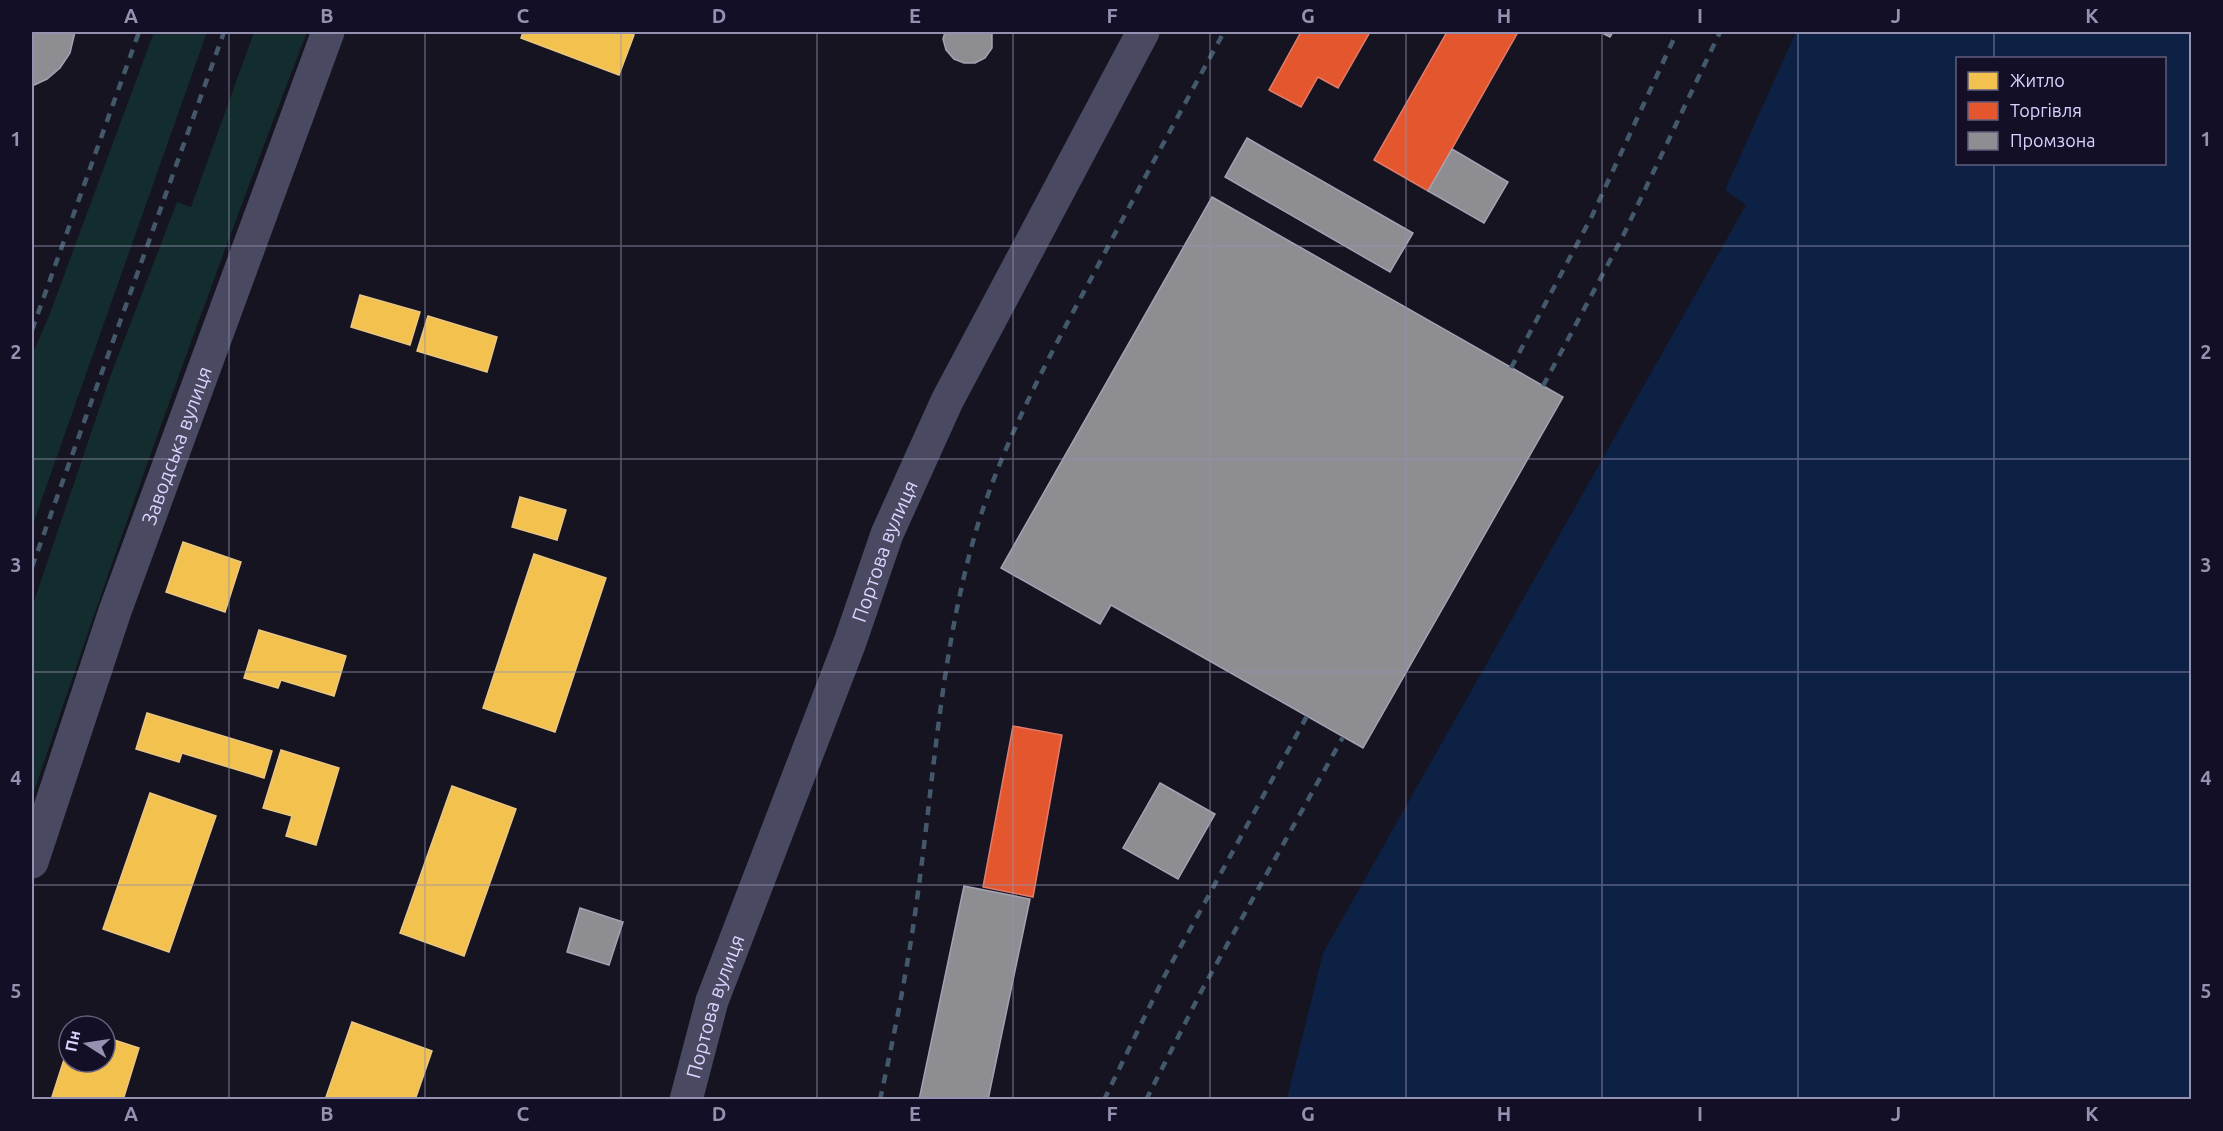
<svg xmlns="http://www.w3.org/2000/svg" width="2223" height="1131" viewBox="0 0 2223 1131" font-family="Ubuntu,sans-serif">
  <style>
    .green { fill: #132c2d }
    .water { fill: #0d2144; fill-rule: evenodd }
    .homes { fill: #f2c14e; stroke: #eac783; stroke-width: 1.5 }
    .shops { fill: #e4572e; stroke: #e17c6d; stroke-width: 1.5 }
    .industry { fill: #8d8d92; stroke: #a4a2b3; stroke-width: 1.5 }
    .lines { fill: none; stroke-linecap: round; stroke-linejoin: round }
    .minor { stroke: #4a4962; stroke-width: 33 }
    .rail { stroke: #43596b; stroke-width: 4.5; stroke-dasharray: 9 8; stroke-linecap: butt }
    .grid { fill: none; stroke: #9591b1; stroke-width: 1.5; stroke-opacity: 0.55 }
    .labels { text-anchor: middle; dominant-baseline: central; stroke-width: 6; stroke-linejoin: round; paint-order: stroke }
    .street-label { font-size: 20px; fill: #d9d4ff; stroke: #130f26 }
    .neatline { fill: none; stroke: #9591b1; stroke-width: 2 }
    .grid-label { font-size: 20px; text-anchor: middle; font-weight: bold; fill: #9591b1 }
  </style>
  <rect width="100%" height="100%" fill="#161421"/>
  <path class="green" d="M154,32H207L32,527V355L49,316Z
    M254,32H307C210,285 118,540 32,798V607L110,377L177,202L191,207Z"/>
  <path class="water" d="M1796,32H2191V1099H1287L1323,953L1746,205L1725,190ZM1958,58H2164V164H1958Z"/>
  <path class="homes" d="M523,32H625L634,35L619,75L521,38Z
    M360,295L420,312L410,345L351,327Z
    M428,316L497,337L487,372L417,351Z
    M520,497L566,510L557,540L512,527Z
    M183,542L241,562L225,612L166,592Z
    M534,554L606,578L555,732L483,708Z
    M259,630L346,656L334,696L281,680L278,688L244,678Z
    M147,713L272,751L264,778L182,753L179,762L136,749Z
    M281,750L339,768L316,845L286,836L292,816L263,808Z
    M452,786L516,809L464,956L400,933Z
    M150,793L216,816L169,952L103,929Z
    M352,1022L432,1051L415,1100H325Z
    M105,1037L139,1048L123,1100H51L69,1044V1062H105Z"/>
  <path class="shops" d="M1301,32H1370L1338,88L1318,77L1301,107L1269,90Z
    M1447,32H1518L1428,191L1374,160Z
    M1013,726L1062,735L1033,897L983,887Z"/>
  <path class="industry" d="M32,32H75L70,53L60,68L47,79L32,86Z
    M945,32H992V48L985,58L975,63H964L954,59L946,50L943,39Z
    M1600,32H1613L1610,37Z
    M1247,138L1413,233L1390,272L1225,177Z
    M1452,149L1508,182L1484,223L1428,191Z
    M1212,197L1563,397L1363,748L1111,605L1100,624L1001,568Z
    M1160,783L1215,814L1178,879L1123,848Z
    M964,886L1030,899L988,1100H919Z
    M580,908L623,922L609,965L567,952Z"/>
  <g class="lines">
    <g class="minor">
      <path id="s1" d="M32,862L115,611L328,32"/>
      <path id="s2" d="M686,1100L712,1001L850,642L887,534L947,401L1143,32"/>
    </g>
    <path class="rail" d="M32,330L139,32
      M1511,368L1592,216L1677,32
      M1543,386L1622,238L1720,32
      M32,567L224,32
      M880,1100C895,1031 909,962 918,892C935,768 942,641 979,521C1007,434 1051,353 1094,273C1137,192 1180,112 1224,32
      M1104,1100L1164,977L1307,716
      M1146,1100L1203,988L1343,737"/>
  </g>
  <path class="grid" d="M229,32V1100M425,32V1100M621,32V1100M817,32V1100M1013,32V1100M1210,32V1100M1406,32V1100M1602,32V1100M1798,32V1100M1994,32V58M1994,164V1100M32,246H2192M32,459H2192M32,672H2192M32,885H2192"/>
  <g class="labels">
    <g class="street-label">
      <text stroke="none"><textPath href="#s1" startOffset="441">Заводська вулиця</textPath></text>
      <text stroke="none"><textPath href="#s2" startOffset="584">Портова вулиця</textPath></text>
      <text stroke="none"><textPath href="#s2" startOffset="98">Портова вулиця</textPath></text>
    </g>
  </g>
  <rect width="2223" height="1131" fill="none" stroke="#130f26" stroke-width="66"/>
  <rect x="1956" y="57" width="210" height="108" fill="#130f26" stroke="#625e7d" stroke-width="1.5"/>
  <rect x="1968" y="72" width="30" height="18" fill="#f2c14e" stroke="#625e7d" stroke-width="1.5"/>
  <text x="2010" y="87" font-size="18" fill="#d9d4ff">Житло</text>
  <rect x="1968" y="102" width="30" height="18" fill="#e4572e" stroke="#625e7d" stroke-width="1.5"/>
  <text x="2010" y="117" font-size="18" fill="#d9d4ff">Торгівля</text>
  <rect x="1968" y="132" width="30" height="18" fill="#8d8d92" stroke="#625e7d" stroke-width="1.5"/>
  <text x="2010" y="147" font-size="18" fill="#d9d4ff">Промзона</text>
  <g transform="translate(87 1044) rotate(282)"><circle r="28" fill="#130f26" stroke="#625e7d" stroke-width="1.5"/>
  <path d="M0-4.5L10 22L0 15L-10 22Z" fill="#9591b1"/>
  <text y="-9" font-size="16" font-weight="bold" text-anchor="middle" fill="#d9d4ff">Пн</text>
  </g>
  <rect x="33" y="33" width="2157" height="1065" class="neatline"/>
  <g class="grid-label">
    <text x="131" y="23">A</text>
    <text x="327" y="23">B</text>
    <text x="523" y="23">C</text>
    <text x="719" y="23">D</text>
    <text x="915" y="23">E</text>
    <text x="1112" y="23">F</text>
    <text x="1308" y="23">G</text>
    <text x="1504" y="23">H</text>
    <text x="1700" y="23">I</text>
    <text x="1896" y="23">J</text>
    <text x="2092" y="23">K</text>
    <text x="16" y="146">1</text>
    <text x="2206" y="146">1</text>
    <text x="16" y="359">2</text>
    <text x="2206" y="359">2</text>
    <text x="16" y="572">3</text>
    <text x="2206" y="572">3</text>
    <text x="16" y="785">4</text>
    <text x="2206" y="785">4</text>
    <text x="16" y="998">5</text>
    <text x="2206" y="998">5</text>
    <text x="131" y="1121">A</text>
    <text x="327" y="1121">B</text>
    <text x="523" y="1121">C</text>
    <text x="719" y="1121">D</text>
    <text x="915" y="1121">E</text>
    <text x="1112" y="1121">F</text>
    <text x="1308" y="1121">G</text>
    <text x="1504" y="1121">H</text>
    <text x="1700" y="1121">I</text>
    <text x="1896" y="1121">J</text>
    <text x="2092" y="1121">K</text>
  </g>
</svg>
